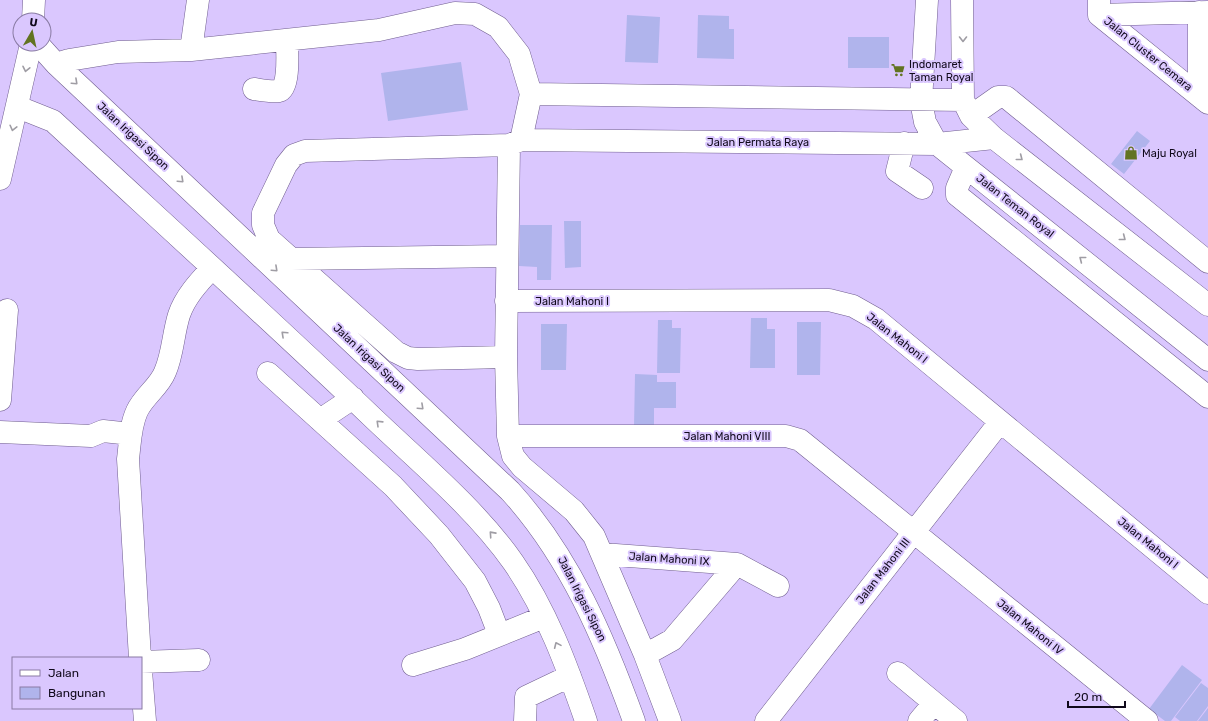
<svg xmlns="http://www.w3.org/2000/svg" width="1208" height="721" viewBox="0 0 1208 721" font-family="Rubik,sans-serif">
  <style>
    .building { fill: #b0b4ec }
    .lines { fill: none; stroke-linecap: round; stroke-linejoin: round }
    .minor-casing { stroke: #705e8f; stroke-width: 23 }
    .major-casing { stroke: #705e8f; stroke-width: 23 }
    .minor { stroke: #fff; stroke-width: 22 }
    .major { stroke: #fff; stroke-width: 22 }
    .oneway { stroke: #9f9da4 }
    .labels { text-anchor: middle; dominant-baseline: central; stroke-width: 4; stroke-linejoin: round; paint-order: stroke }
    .street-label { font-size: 11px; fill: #10091b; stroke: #dac7fe }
    .poi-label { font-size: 11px; fill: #10091b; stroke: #dac7fe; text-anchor: start }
  </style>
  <rect width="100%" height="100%" fill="#dac7fe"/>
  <path class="building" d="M627,15L660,17L658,63L625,62Z
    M698,15L729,16V29H734V59L697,58Z
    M848,37H889V68H848Z
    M461,62L468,110L388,121L381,73Z
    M1137,131L1150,141L1124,174L1111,164Z
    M564,221H581V267L565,268Z
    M520,225H552L551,280H537V267L519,266Z
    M751,318H767V329H775V368H750Z
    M658,320H672V328H681L680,373H657Z
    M797,322H821L820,375H797Z
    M541,324H567L566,370H541Z
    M635,374L657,375V382H676V408H654V428L634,427Z
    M1182,665L1202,680L1171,721H1165L1149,709Z
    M1201,683L1208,688V706L1197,721H1180L1175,717Z
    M1208,708V721H1198Z"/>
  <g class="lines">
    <g class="minor-casing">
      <path id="minor" d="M927,0L921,101L925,122L937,144L1208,360
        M962,0L963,100L971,116L994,138L1208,305
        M1099,0V15L1208,103
        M1099,15L1208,12
        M38,44L56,64L510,491C570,557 604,638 634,721
        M191,50L198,0
        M56,64L69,60L118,52L191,50L379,30L455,13L475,14L498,27L519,54L531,94
        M254,89C261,90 271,92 279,91C290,88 287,50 287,40
        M1199,95V12
        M18,107L53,121C159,219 266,316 371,416C418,461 475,508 513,562C546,609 567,666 586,721
        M971,116L998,97H1006L1208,262
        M521,140L531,94L963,100
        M904,143L897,171L922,188
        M509,145L506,357L508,436L513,456L522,467L574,511L594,536L645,655L670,721
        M966,167L957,188V195L1208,397
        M292,259L506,256
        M506,301L829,300L853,306L876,319L1208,593
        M506,357L418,359L408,358L396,352L269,239L263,225V213L286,165L294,155L305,151L509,145L521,140L937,144L994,138
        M268,373L393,486L439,535L475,581L489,608L499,634
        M0,400L7,310
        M320,420L353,398
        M0,432L91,436L103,431L131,434
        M508,436H786L800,440L1147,721
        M602,554L737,564L778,586
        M645,655L672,640L737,564
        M140,658L128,459C130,444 130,426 137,411C144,396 159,387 165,372C173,354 173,334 179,315C185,297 199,282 212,268
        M141,662L199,660
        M413,665L465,649L544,617
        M141,671L145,721
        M898,673L956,721
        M525,721L526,697L570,676
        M766,721L1000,422
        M919,721L934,703"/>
    </g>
    <g class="major-casing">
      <path id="major" d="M33,20L34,0
        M0,179L31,44"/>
    </g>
    <use href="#minor" class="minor"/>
    <use href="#major" class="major"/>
  </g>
  <defs><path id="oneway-chevron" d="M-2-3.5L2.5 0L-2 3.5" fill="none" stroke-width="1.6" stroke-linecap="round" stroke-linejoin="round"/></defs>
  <g class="oneway">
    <use href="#oneway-chevron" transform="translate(963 39) rotate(90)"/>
    <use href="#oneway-chevron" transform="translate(26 69) rotate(102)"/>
    <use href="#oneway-chevron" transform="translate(75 82) rotate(43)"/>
    <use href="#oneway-chevron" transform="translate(13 128) rotate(104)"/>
    <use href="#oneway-chevron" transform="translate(1020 158) rotate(38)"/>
    <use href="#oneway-chevron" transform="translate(181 180) rotate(43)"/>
    <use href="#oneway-chevron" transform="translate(1123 238) rotate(38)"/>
    <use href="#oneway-chevron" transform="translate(1082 259) rotate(-142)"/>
    <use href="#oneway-chevron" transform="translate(275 269) rotate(43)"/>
    <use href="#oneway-chevron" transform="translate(284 334) rotate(-137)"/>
    <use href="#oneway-chevron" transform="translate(421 407) rotate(43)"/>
    <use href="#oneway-chevron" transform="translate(379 423) rotate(-136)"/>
    <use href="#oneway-chevron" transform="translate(492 534) rotate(-132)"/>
    <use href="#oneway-chevron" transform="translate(557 645) rotate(-114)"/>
  </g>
  <defs>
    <g id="supermarket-bare" transform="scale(1.08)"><path d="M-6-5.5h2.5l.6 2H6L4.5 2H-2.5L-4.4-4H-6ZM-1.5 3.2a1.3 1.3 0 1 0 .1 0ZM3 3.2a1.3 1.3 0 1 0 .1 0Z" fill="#627321" stroke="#dac7fe" stroke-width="2.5" paint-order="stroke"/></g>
    <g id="shop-bare" transform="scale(1.08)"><path d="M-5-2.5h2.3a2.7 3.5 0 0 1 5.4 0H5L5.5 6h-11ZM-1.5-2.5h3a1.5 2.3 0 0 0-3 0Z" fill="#627321" stroke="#dac7fe" stroke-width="2.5" paint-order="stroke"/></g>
  </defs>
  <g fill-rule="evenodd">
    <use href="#supermarket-bare" x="898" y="70"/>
    <use href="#shop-bare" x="1131" y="153"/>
  </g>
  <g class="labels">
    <g class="street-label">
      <text transform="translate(1148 54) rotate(39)">Jalan Cluster Cemara</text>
      <text transform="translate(133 136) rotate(43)">Jalan Irigasi Sipon</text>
      <text x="758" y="142">Jalan Permata Raya</text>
      <text transform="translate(1015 206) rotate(38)">Jalan Teman Royal</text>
      <text x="572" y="301">Jalan Mahoni I</text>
      <text transform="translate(897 338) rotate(38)">Jalan Mahoni I</text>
      <text transform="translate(369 358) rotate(43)">Jalan Irigasi Sipon</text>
      <text x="727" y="436">Jalan Mahoni VIII</text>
      <text transform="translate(1148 543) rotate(39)">Jalan Mahoni I</text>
      <text transform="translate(669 559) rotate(4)">Jalan Mahoni IX</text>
      <text transform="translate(883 571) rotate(-52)">Jalan Mahoni III</text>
      <text transform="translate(582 599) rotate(63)">Jalan Irigasi Sipon</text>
      <text transform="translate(1030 627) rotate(39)">Jalan Mahoni IV</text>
    </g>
    <g class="poi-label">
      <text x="909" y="64">Indomaret<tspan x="909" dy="13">Taman Royal</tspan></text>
      <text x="1142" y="153">Maju Royal</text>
    </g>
  </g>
  <rect x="12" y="657" width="130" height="52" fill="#dac7fe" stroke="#897ba3"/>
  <rect x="20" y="670" width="20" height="6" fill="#ffffff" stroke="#897ba3"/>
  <text x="48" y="677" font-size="12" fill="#10091b">Jalan</text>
  <rect x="20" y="687" width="20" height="12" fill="#b0b4ec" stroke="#897ba3"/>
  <text x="48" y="697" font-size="12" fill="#10091b">Bangunan</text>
  <g transform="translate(32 32) rotate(9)"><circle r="19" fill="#dac7fe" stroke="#897ba3"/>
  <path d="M0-3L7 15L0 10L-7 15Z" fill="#627321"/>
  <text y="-6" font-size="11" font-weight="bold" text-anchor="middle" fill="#10091b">U</text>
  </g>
  <path d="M1068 701v6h57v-6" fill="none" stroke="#10091b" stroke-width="2"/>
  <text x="1074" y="701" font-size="12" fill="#10091b" stroke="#dac7fe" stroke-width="3" paint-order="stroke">20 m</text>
</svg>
